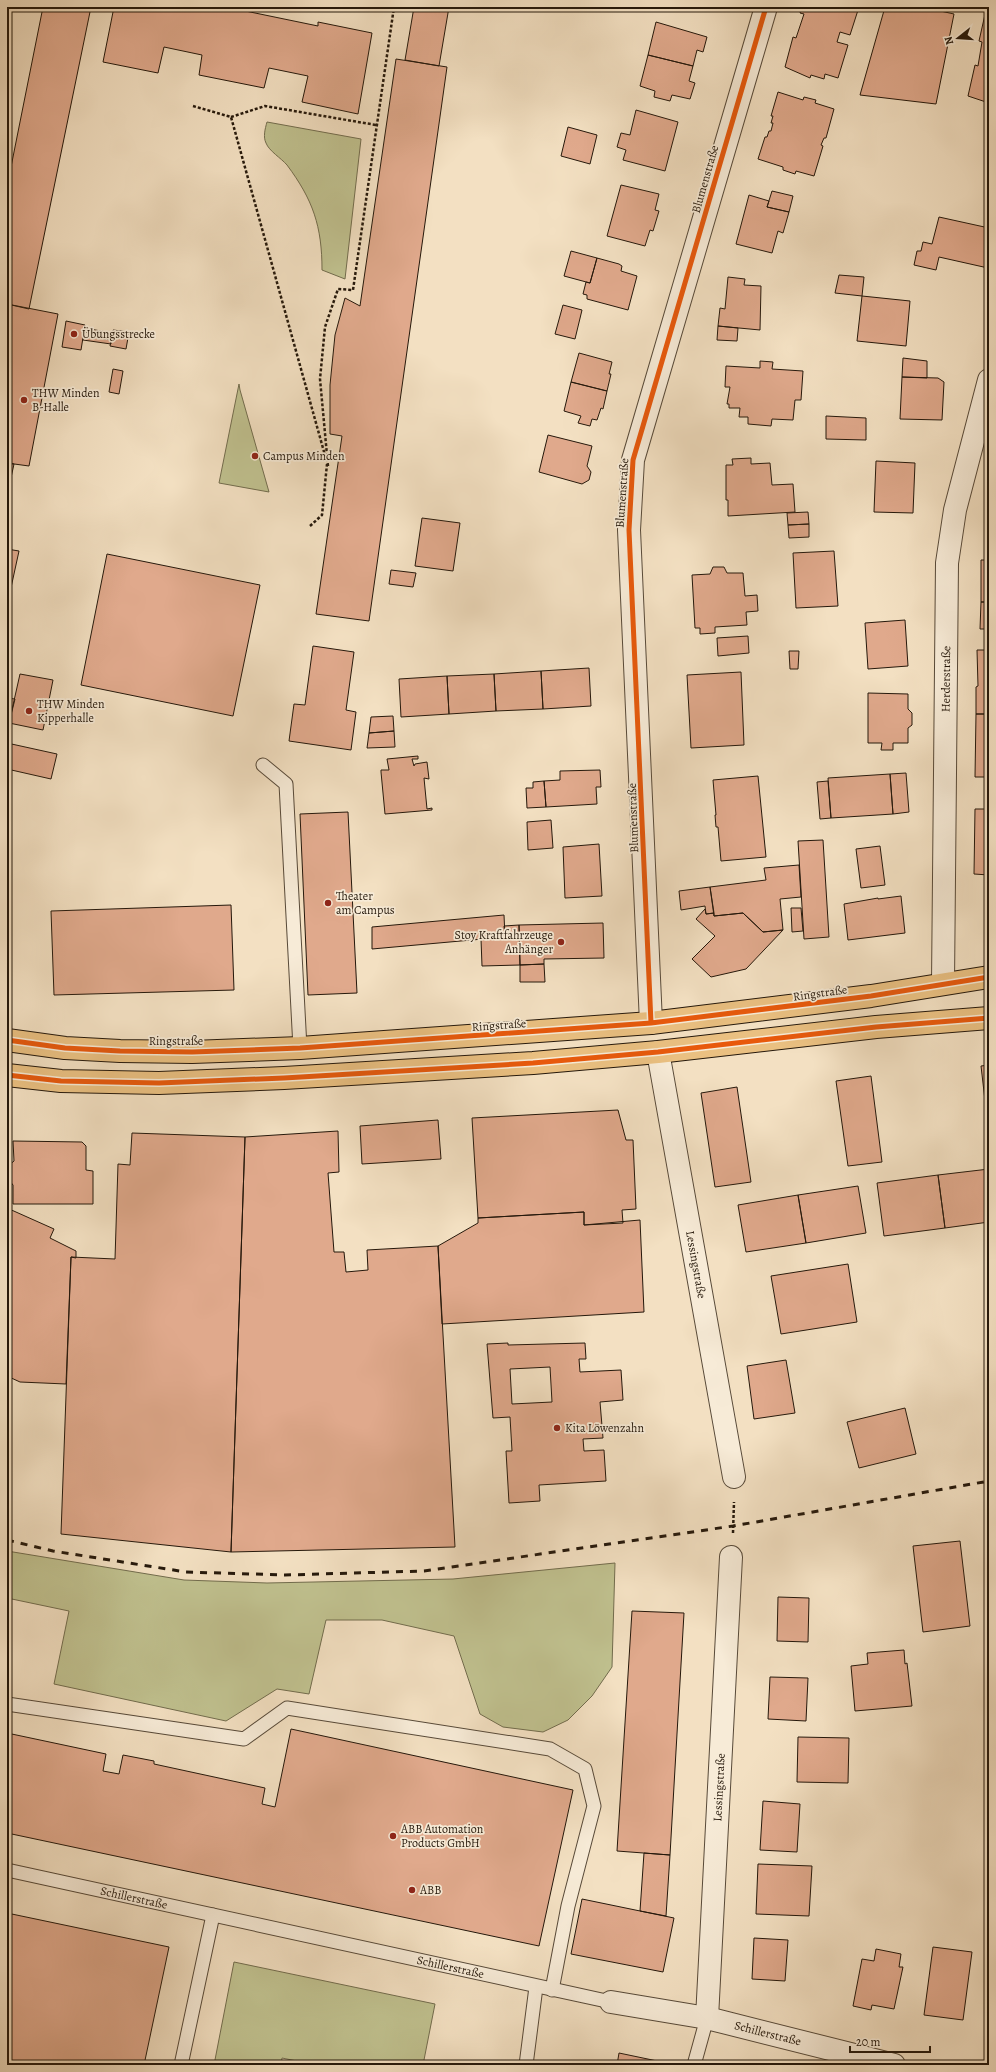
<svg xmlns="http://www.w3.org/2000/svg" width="996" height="2072" viewBox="0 0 996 2072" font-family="Alegreya,serif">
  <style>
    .green { fill: #c0c18f; stroke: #726c4d }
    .building { fill: #e0a98c; stroke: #25180b; fill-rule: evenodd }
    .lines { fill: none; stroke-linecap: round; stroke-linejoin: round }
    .service-casing { stroke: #584a39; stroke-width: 15 }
    .minor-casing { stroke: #584a39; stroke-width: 24 }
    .primary-casing { stroke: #25180b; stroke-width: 24 }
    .path { stroke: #25180b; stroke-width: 2.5; stroke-dasharray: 3 2; stroke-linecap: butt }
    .service { stroke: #f7ebd7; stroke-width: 13 }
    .minor { stroke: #f7ebd7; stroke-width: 22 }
    .primary { stroke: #eac081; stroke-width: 22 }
    .rail { stroke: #25180b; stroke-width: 3; stroke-dasharray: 7 7; stroke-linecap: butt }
    .cycleway-casing { stroke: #f7ebd7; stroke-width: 8 }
    .cycleway { stroke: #e8590c; stroke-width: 5 }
    .poi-dot { fill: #8f2418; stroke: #f7ebd7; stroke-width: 1.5 }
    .labels { text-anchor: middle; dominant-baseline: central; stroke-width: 3.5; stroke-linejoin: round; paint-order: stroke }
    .street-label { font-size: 12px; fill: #25180b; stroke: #f7ebd7 }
    .poi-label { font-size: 12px; fill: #25180b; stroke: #f7ebd7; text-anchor: start }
  </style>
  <rect width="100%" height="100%" fill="#f3e0c2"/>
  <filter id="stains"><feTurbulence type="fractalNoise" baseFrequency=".005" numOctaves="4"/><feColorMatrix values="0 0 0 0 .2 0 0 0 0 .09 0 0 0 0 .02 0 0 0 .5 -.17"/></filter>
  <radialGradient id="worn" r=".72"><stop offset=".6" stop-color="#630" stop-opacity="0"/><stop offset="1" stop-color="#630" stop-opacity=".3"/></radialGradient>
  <path class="green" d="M267,122L361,139L345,279L322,270C322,226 313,200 287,165C281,158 269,151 266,143C263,137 265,129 267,122Z
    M239,384L240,390L269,492L219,483Z
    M7,1551L184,1580L267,1583L453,1579L615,1563L612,1667L592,1696L568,1720L543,1732L503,1727L480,1714L454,1636L382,1620H326L309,1694L277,1689L226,1721L54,1684L69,1611L7,1598Z
    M234,1962L435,2004L423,2065H316L282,2058L281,2065H214Z"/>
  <path class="building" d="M43,7H91L29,309L7,304V187Z
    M114,7H226L318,26V22L372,33L358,114L302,102L308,76L269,68L264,88L199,75L202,55L164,47L158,73L103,62Z
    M414,7H449L439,66L405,60Z
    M802,7H859L850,35L840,32L837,42L848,45L838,78L825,74L824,79L811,75L810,78L785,67L793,37L796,38L804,14L800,13Z
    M885,7H936V10L954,14L936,104L860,95Z
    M986,10L989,11V103L968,96L975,65L978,66L982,42L979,41Z
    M656,22L707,37L703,52L697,50L693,66L648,55Z
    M648,55L693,66L689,81L695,83L690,99L672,95L670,101L654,97L655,91L640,86Z
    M396,59L447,67L369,621L316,614L342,436L330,434V385L335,335L345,298L360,306Z
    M778,92L803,100L804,97L816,100L815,103L834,109L826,138H824L821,145L823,146L814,176L796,171L795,174L783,170V167L758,159L765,137H767L769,131H771L773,123H771L773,116H771Z
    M636,110L678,122L665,171L623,160L626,150L617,147L621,133L630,135Z
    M568,127L597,135L590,164L561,156Z
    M621,185L659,194L655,210L659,211L653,231L650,230L645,246L607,236Z
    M772,191L793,196L789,212L767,207Z
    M749,195L769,201L767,207L789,212L783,233L778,231L772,253L736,244Z
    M939,217L989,228L988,268L939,257L936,270L914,265L917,251H921L923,242L932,244Z
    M571,251L597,258L590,283L564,276Z
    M597,258L619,264L622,266L621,271L637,276L628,310L587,299V295L583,294L586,282L590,283Z
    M839,275L864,277L862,296L835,293Z
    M728,277L745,279L744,285L761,286L760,330L718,326L720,308L725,309Z
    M862,296L910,301L906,346L857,341Z
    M7,304L58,314L29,466L7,463Z
    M563,305L582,310L575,339L555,334Z
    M66,321L85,325L81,350L62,347Z
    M718,326L738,328L737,341L717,340Z
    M84,328L112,333V336L84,332Z
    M113,330L129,332L126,349L110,346Z
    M83,336L111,340V344L83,340Z
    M579,353L612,362L609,374H611L607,391L571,382Z
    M903,358L927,361V378L902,377Z
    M760,361L773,362L772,369L803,371L801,400H795L793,420L772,419L771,426L748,424V417H739L740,408H729V404H727L730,387H725L726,366L760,368Z
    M113,369L123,371L119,394L109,392Z
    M902,377L938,378L944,382L942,420L900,419Z
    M571,382L607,391L603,409L601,408L597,420L592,419L590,426L578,423L581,416L564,411Z
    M826,416L866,418V440L826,439Z
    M548,435L592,446L587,466L591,472L589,480L582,484L539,472Z
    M751,458V464L770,463L772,485L793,484L795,512L728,516V500H726V465H733L732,459Z
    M876,461L915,463L913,513L874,512Z
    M7,463L14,464L7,496Z
    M808,512L809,524L788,525L787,513Z
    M422,518L460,523L453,571L415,566Z
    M809,524V537L789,538L788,525Z
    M7,549L19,551L7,606Z
    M834,551L838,606L796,608L793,553Z
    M107,554L260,585L233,716L81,685Z
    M981,560H989V602H981Z
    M713,567H724L727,573H743L745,596L757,595L758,611L746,612L747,625L715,627V633L700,634V628H695L692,575L710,574Z
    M391,570L416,573L413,587L389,584Z
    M981,602H989V629H980Z
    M905,620L908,666L868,669L865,623Z
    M748,636L749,653L718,656L717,638Z
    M313,646L354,652L346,710L356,712L351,750L289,741L294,704L305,705Z
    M977,650H989V714H976V687L978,686Z
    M789,651H799L798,669H790Z
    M589,668L591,706L543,709L541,671Z
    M541,671L543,709L496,711L494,674Z
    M741,672L744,745L691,748L687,675Z
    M20,674L53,680L43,730L9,723Z
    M494,674L496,711L449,714L447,676Z
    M447,676L449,714L401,717L399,679Z
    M868,693L908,694V709L912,713V725L908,728V743H893V750H881L882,743H868Z
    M7,698L15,699L9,723L7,722Z
    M976,714H989V777H975Z
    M393,716L394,731L369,733L371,717Z
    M394,731L395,747L367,748L369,733Z
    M7,743L57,754L51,779L7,769Z
    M418,756V759H412L414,766L415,764L427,762L429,779L424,778L427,809L432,808V810L385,814L381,772V770H389L387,759Z
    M600,770L601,787H596L597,804L546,807L544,781L560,780V771Z
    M906,773L909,812L893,814L890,774Z
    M890,774L893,814L831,818L828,778Z
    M758,776L766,857L721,861L718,827H716L715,815H716L713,780Z
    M544,781L546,807L527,808L526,788H533V782Z
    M828,781L831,818L820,819L817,782Z
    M975,809H989V875L974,874Z
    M348,812L357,993L308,995L300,814Z
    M551,820L553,848L528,850L527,822Z
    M823,840L829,937L804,939L798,841Z
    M599,844L602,896L565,898L563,847Z
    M880,846L885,885L861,888L856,849Z
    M799,865L801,897L780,899L783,930L763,932L743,913L714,916L710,887L766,880L764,868Z
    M710,887L714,913L706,914L705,906L681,910L679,891Z
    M901,896L905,933L848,940L844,904L878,898V899Z
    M231,905L234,990L54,995L51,911Z
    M791,908H801L803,931L792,932Z
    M705,909L706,914L714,913V916L743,913L763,932L783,930L746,969L711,977L692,959L715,936L696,919Z
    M504,915L505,937L372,949V927Z
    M603,923L604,958L544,959V964L520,965L519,925Z
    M519,925L520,965L482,966L481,939L505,937L504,926Z
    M544,964L545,982H520V965Z
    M989,1065V1135L981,1066Z
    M871,1076L882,1162L848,1166L836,1081Z
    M737,1087L751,1182L715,1187L701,1093Z
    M618,1110L626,1140H633L636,1209L622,1210L623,1223L584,1225V1212L478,1218L472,1118Z
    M438,1120L441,1159L362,1164L360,1126Z
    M338,1131L339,1172L328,1173L334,1252H344L346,1272L368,1270L367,1250L438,1246L455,1547L231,1552L245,1137Z
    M132,1133L245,1137L231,1552L61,1534L71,1257L115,1259L118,1164L130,1165Z
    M13,1141L82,1142L86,1146V1170L93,1171V1204H13V1185L9,1180L8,1166L14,1161Z
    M989,1169V1222L945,1228L938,1175Z
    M938,1175L945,1228L884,1236L877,1183Z
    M858,1186L866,1233L806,1243L798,1195Z
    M798,1195L806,1243L746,1252L738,1205Z
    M7,1208L54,1229L50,1238L76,1251V1258L71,1257L66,1384L20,1382L7,1376Z
    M584,1212V1225L640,1220L644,1312L442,1324L438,1246L478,1223V1218Z
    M848,1264L857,1322L781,1334L771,1276Z
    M508,1343V1345L585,1343L586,1359H579L580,1372L621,1370L623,1400L600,1402L603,1438L583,1439L584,1451L604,1450L606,1481L539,1485L540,1501L509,1503L506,1451H512L510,1417L493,1418L487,1344ZM550,1367L552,1402L512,1404L510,1369Z
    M786,1360L795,1413L754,1419L747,1366Z
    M905,1408L916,1454L859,1468L847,1422Z
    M960,1541L970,1626L923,1632L913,1546Z
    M778,1597L809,1598L808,1642L777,1641Z
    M632,1611L684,1613L670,1855L617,1851Z
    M904,1650L905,1664L907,1663L912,1706L855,1711L851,1666L868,1664L867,1653Z
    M770,1677L808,1678L806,1721L768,1719Z
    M291,1729L573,1790L539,1946L7,1833V1733L106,1754L103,1771L119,1774L123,1755L154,1761V1764L265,1788L262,1804L275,1807Z
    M798,1737L849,1738L848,1783L797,1782Z
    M763,1801L800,1804L797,1852L760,1850Z
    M644,1853L670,1855L666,1916L640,1911Z
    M758,1864L812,1866L809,1916L756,1914Z
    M582,1899L674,1918L663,1972L571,1954Z
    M7,1913L169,1947L144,2065H7Z
    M754,1938L788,1940L785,1981L752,1979Z
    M933,1947L972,1952L963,2020L924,2015Z
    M876,1949L901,1954L899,1967H903L894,2009L872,2005L871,2010L853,2006L862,1959L874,1961Z
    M619,2053L662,2062V2065H617Z"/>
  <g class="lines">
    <g class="service-casing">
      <g id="service">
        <path d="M263,765L286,784L300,1048"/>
        <path d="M7,1704L244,1739L287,1708L550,1749L585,1769L594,1806L568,1906L552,1990"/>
        <path id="s1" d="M7,1870L611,2002"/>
        <path d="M181,2065L213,1915"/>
        <path d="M526,2065L536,1987"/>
        <path d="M694,2065L707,2018"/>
      </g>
    </g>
    <g class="minor-casing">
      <g id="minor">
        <path id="s2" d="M943,983L947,563L955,510L989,380"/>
        <path d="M651,1023L629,530L633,460L766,7"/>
        <path id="s3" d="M658,1052L734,1477"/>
        <path id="s4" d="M611,2002L707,2018L894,2065"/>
        <path id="s5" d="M707,2018L731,1557"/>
      </g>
    </g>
    <g class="primary-casing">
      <path id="primary" d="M7,1040L65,1048L120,1051L192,1052L300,1048L651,1023L871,996L989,977
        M7,1075L61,1081L159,1083L284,1078L533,1063L658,1052L876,1027L989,1018"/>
    </g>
    <path class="path" d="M193,106L231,117L326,459
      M231,117L265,106L376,125
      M328,466L320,379L325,327L338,289L353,290L394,7
      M310,526L322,515L327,464
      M733,1533L734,1502"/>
    <use href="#service" class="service"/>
    <use href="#minor" class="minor"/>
    <use href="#primary" class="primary"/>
    <path class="rail" d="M7,1540L53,1551L186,1572L285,1575L424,1571L733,1526L989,1481"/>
    <g class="cycleway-casing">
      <path id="cycleway" d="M651,1023L629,530L633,460L766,7
        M7,1040L65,1048L120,1051L192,1052L300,1048L651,1023L871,996L989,977
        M7,1075L61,1081L159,1083L284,1078L533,1063L658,1052L876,1027L989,1018"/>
    </g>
    <use href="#cycleway" class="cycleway"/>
  </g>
  <g class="poi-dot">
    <circle cx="74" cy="334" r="4"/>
    <circle cx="24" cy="400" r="4"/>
    <circle cx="255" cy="456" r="4"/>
    <circle cx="29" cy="711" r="4"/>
    <circle cx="328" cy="903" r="4"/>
    <circle cx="561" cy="942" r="4"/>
    <circle cx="557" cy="1428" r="4"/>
    <circle cx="393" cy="1836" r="4"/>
    <circle cx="412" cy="1890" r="4"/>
  </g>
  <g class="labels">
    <g class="street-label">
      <text transform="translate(705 179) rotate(-74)">Blumenstraße</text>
      <text transform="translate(622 493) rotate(-86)">Blumenstraße</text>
      <text stroke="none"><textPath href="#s2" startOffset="304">Herderstraße</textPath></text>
      <text transform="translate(633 818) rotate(-92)">Blumenstraße</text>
      <text transform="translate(820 993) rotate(-8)">Ringstraße</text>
      <text transform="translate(499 1025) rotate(-4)">Ringstraße</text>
      <text x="176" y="1041">Ringstraße</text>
      <text stroke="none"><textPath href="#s3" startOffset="216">Lessingstraße</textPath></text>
      <text stroke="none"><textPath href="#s5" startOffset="231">Lessingstraße</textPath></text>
      <text stroke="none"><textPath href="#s1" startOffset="130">Schillerstraße</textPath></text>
      <text stroke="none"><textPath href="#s1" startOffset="454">Schillerstraße</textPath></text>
      <text stroke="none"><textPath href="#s4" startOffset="160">Schillerstraße</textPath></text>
    </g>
    <g class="poi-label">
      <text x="82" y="334">Übungsstrecke</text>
      <text x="32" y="393">THW Minden<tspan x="32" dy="14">B-Halle</tspan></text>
      <text x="263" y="456">Campus Minden</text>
      <text x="37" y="704">THW Minden<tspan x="37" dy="14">Kipperhalle</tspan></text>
      <text x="336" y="896">Theater<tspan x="336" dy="14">am Campus</tspan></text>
      <text x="553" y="935" text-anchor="end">Stoy Kraftfahrzeuge<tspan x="553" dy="14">Anhänger</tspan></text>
      <text x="565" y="1428">Kita Löwenzahn</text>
      <text x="401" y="1829">ABB Automation<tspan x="401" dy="14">Products GmbH</tspan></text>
      <text x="420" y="1890">ABB</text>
    </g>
  </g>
  <rect width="996" height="2072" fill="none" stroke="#f3e0c2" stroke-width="24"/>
  <rect x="8" y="8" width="980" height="2056" fill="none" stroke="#25180b" stroke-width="2"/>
  <rect x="12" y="12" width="972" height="2048" fill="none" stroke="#25180b"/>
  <g transform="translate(958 38) rotate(253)" stroke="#f7ebd7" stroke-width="3" paint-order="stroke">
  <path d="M0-3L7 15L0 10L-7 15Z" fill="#25180b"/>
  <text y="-6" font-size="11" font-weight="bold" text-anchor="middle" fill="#25180b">N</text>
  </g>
  <path d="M850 2046v6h80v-6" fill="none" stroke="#25180b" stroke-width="2"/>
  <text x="856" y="2046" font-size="12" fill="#25180b" stroke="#f7ebd7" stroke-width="3" paint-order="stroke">20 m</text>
  <rect width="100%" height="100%" filter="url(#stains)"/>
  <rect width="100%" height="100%" fill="url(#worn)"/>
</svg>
